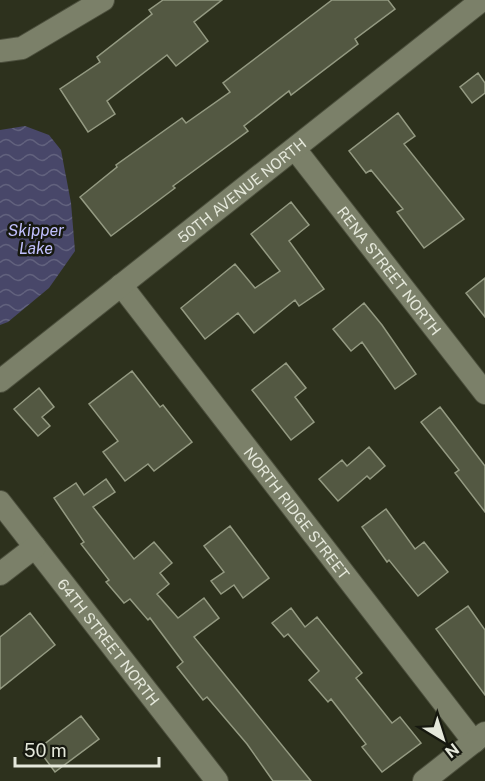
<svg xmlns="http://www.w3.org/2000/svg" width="485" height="781" viewBox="0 0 485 781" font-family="'Public Sans',sans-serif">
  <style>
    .water { fill: url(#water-waves) }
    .building { fill: #535842; stroke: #949a82; stroke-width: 1.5 }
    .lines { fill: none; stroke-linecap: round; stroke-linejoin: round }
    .minor-casing { stroke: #4c4f3d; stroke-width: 24 }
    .minor { stroke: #7b8069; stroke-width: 22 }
    .labels { text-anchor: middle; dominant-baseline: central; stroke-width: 5; stroke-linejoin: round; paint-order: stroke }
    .street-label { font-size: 15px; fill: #e5e8db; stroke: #16180f }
    .water-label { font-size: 16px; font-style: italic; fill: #c1c0fe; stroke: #16180f }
  </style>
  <defs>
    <pattern id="water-waves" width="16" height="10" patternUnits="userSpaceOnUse" patternTransform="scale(1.5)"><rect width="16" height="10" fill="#484769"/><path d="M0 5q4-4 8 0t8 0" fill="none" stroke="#62627e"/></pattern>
  </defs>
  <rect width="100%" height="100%" fill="#2d311d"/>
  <path class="water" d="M25,126L49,135L61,150L71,203L75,251L49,288L8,322L0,325V130Z"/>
  <path class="building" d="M163,0H222L194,22L208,41L176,66L167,55L107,101L115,114L88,132L60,89L100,62L97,57L152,14L149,10Z
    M332,0H388L395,9L355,39L358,44L291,95L289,91L244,126L248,131L173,186L175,188L111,236L80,197L117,167L116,165L182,118L186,123L230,92L223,83Z
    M478,73L485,83V93L472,103L460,87Z
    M398,113L415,136L404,144L464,219L424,248L397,212L403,209L371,170L366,173L349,151Z
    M291,202L309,225L289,241L324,289L299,306L295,300L254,333L238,313L205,339L181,308L235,264L255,288L280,271L251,234Z
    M485,278V317L466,293Z
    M364,303L382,325L416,374L395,389L362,342L351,351L333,329Z
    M286,363L306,388L295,397L314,422L291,440L252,390Z
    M132,371L160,407L163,405L192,442L154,471L148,464L125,481L103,452L118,441L89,404Z
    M39,388L54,407L42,417L50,426L38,436L14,409Z
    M440,407L485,466V512L455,473L459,470L421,422Z
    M369,447L385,466L370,479L367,476L338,501L319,479L342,460L347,466Z
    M106,479L115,492L93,507L134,559L154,542L172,563L160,573L169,584L157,594L178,618L204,598L219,618L194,637L311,781H273L247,744L207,697L203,700L177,667L183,662L150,618L148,620L130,599L124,603L106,582L109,580L81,544L84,542L54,498L76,483L84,495Z
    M386,509L415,549L424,542L448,572L418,596L389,560L387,562L362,527Z
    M230,526L269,578L243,598L234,585L221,594L211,581L224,572L204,546Z
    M468,606L485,630V695L436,629Z
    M291,608L305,627L317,617L362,673L356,678L392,723L400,717L421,743L382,772L362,747L366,744L331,699L328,702L309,680L319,671L288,634L284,637L272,623Z
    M30,613L55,645L0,689V637Z
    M81,716L99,739L55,772L38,749Z"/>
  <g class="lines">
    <g class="minor-casing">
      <g id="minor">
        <path d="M0,51L22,48L103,0"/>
        <path id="s1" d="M295,149L485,393"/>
        <path id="s2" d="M121,285L474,742"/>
        <path id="s3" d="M0,381L482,0"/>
        <path id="s4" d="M0,502L217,781"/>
        <path d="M0,574L35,547"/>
        <path d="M424,781L485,733"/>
      </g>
    </g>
    <use href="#minor" class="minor"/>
  </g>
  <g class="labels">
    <g class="street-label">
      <text stroke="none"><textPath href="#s3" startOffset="308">50TH AVENUE NORTH</textPath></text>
      <text stroke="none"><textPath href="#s1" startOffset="154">RENA STREET NORTH</textPath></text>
      <text stroke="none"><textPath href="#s2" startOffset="288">NORTH RIDGE STREET</textPath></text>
      <text stroke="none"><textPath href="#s4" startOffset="177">64TH STREET NORTH</textPath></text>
    </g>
    <g class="water-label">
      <text x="36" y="230">Skipper<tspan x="36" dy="18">Lake</tspan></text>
    </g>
  </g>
  <g transform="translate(443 739) rotate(142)" stroke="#16180f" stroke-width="4.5" paint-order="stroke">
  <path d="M0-4.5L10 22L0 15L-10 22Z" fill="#e5e8db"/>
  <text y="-9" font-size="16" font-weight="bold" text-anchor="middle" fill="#e5e8db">N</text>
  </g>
  <path d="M15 757v9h144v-9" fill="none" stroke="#e5e8db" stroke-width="3"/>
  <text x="24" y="757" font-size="18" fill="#e5e8db" stroke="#16180f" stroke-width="4.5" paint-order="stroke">50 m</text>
</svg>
